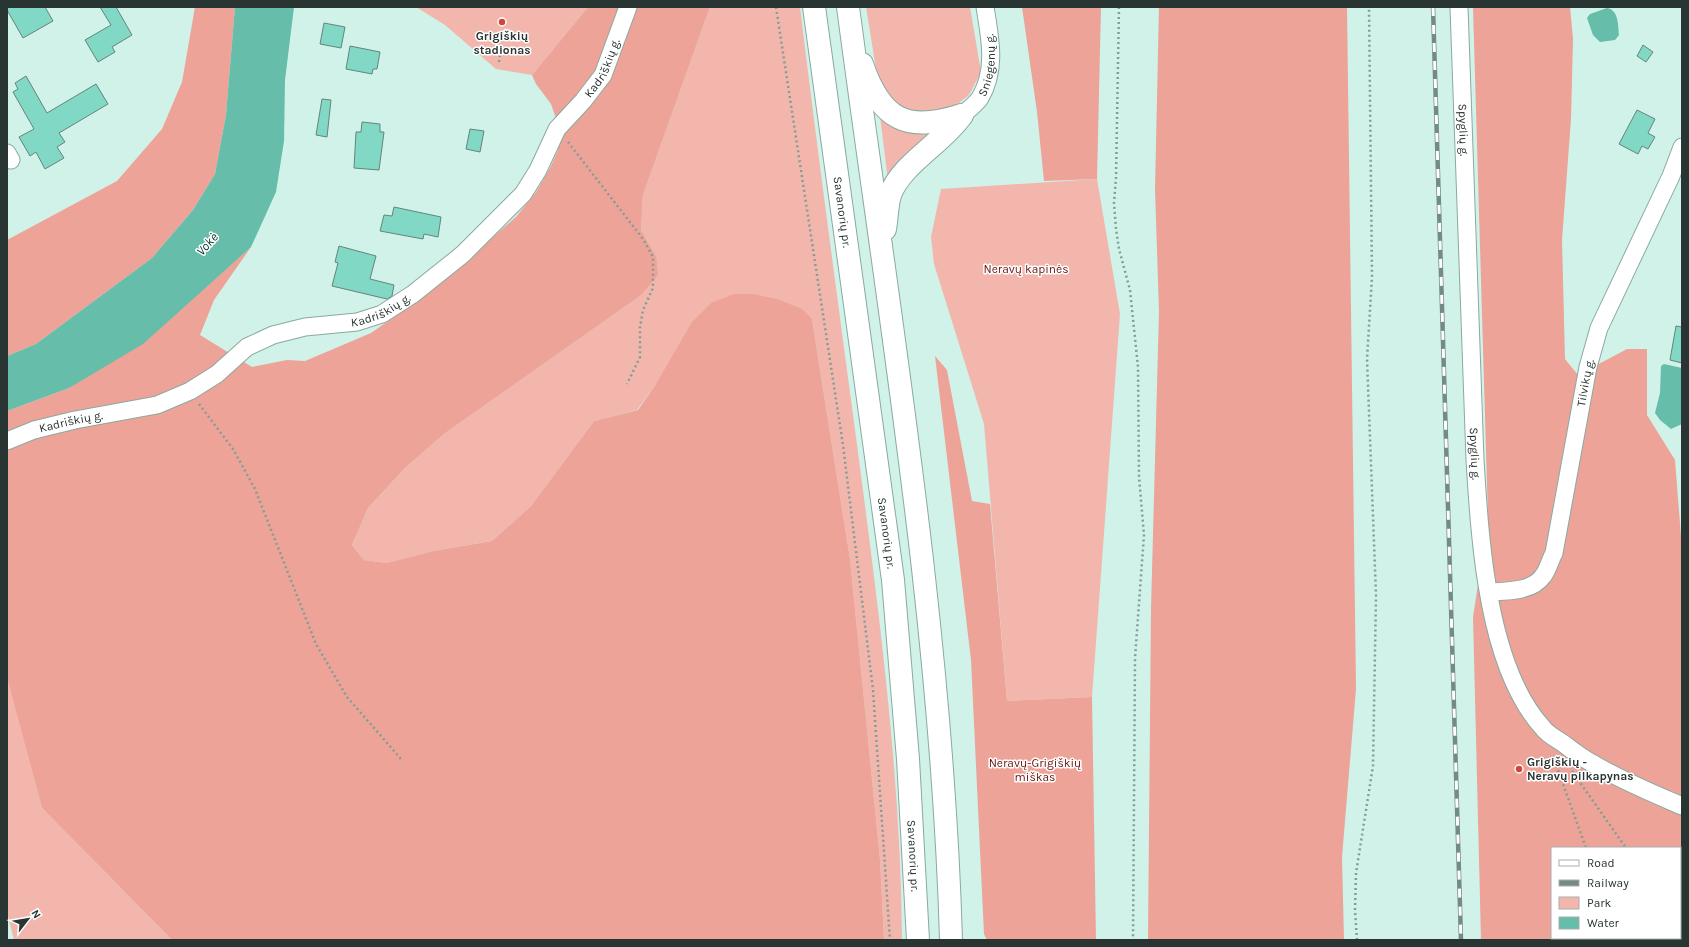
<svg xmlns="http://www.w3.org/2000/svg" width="1689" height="947" viewBox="0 0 1689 947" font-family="Karla,sans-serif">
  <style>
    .green { fill: #f2b6ad }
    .forest { fill: #eda398; fill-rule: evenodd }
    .water { fill: #65bdaa }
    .building { fill: #81d8c4; stroke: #65847c }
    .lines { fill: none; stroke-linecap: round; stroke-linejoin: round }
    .minor-casing { stroke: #8aa9a1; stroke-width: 19 }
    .trunk-casing { stroke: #8aa9a1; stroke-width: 24 }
    .path { stroke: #849c96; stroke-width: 2.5; stroke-dasharray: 2 3; stroke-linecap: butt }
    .minor { stroke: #fff; stroke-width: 17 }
    .trunk { stroke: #fff; stroke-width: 22 }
    .rail-casing { stroke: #748a84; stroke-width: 4.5 }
    .rail { stroke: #fff; stroke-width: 3; stroke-dasharray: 9; stroke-linecap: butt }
    .poi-dot { fill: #d3453a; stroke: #fff; stroke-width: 1.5 }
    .labels { text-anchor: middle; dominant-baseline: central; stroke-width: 3; stroke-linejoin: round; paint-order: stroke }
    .poi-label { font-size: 12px; font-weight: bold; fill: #283532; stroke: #fff }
    .street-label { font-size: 12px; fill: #283532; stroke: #fff }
    .park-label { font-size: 12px; fill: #69140f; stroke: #fff }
    .water-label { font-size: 13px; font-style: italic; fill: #07322a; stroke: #fff }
  </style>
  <rect width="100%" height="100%" fill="#d0f2e9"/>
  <path class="green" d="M416,7H588L532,75L496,69L445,25Z
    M710,7H800C818,155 838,303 858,452C879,613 901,777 902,940H884L880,859L850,559L812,319L656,384L637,410L594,421L531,506L492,541L433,551L387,563L364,560L352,545L368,508L405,468L444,434L640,296L656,256L641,230L643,195Z
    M866,7H970L981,72L969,95L950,110L905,115L878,81Z
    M880,116L940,132L888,181Z
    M1097,179L1120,314L1092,697L1007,701L984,424L934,264L931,237L941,189Z
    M7,674L42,808L172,940H14L7,912Z"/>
  <path class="forest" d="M195,7H235L226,115L215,174L193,210L152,258L36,344L7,356V240L117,181L162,129L182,82Z
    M588,7H710L643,195L641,230L656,256L658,275L640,296L444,434L405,468L368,508L352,545L364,560L387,563L433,551L492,541L531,506L594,421L638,410L656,384L692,322L711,303L734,294H753L777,299L802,309L812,319L850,559L880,859L884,940H172L42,808L7,677V411L69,388L198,294L251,247L214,300L200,335L252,367L287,360L305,361L371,333L428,293L516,217L536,192L550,168L558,150L561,133L551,104L536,84L532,75Z
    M1022,7H1101L1097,179L1044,181L1037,112Z
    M1159,7H1347L1356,689L1342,857L1344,940H1148L1151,609L1159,311L1155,189Z
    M1473,7H1570L1573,39L1571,119L1562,240L1565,359L1578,375L1627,349H1647V415L1675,460L1682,549V940H1481L1473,617L1488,519ZM1552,848H1680V938H1552Z
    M935,356L947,370L972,501L990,504L1007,701L1092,697L1096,940H987L984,934L971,660Z"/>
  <path class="water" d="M235,7H294L285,80L284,141L276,192L251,247L143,344L69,388L7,411V356L36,344L152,258L193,210L215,174L226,115Z
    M1607,8C1619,10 1618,26 1619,35L1615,40L1600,42L1593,35L1587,18L1590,14Z
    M1664,364L1682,368V424L1671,429L1660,420L1655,413L1660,393L1661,366Z"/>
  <path class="building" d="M7,7H45L53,21L23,38L7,10Z
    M100,7H116L132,35L112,47L115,52L98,62L85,40L111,25Z
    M324,23L345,27L341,48L320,44Z
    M1643,45L1653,52L1646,62L1637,56Z
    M350,46L380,52L377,69H373L372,74L346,69Z
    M26,76L47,113L96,84L108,104L59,133L65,142L57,147L64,158L45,169L36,152L30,156L19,137L34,129L13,92L18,89L15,83Z
    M322,99L331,100L327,137L316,135Z
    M1637,110L1655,119L1648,133L1655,137L1648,149L1642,146L1638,154L1619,144Z
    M362,122L380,124V132H384L379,170L354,168L356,132H361Z
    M470,129L484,131L480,152L466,149Z
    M394,207L441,217L438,237L424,234L423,239L380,231L384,215L392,216Z
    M339,246L376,256L370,279L394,285L392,296L387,299L332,286L338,263L335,262Z
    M1676,326L1682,327V363L1670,360Z"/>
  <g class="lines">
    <g class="minor-casing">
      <g id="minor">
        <path id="s1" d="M1459,7L1475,460C1480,540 1487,667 1543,728C1548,735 1557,739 1564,744C1573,751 1582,758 1592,763C1620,780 1652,793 1682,806"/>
        <path id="s2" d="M962,115C968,110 976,104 980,98C997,69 990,38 985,7"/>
        <path d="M7,153L11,160"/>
        <path id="s3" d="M7,441L34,430L75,420L157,405L190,391L217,374L247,347L273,335L305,327L357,322L382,314L413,294L463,254L523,194L538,170L557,129L583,101L603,75L628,7"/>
        <path id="s4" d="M1489,592C1506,591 1532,592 1543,576C1548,570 1550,560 1554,553L1588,367L1599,328L1671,176L1682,147"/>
      </g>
    </g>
    <g class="trunk-casing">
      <g id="trunk">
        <path id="s5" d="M814,7L893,580L908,759L918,940"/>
        <path d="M848,7C889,317 942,627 951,940"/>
        <path d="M862,64C881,120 906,133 962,115"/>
        <path d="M885,229C887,218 887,205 890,195C901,164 943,143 962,115"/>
      </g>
    </g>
    <path class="path" d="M776,7L843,445L873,690L890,940
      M1119,7L1116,178L1114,203L1116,229L1119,249L1130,290L1138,367L1139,477L1144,535L1135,658L1133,940
      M499,62L503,31
      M568,142L643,239L653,257V288L643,310L640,327V357L627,384
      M199,404L233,449L255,489L316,644L347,697L401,759
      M1553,756L1586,848
      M1572,771L1626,848
      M1680,926L1682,929
      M1616,938L1617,940
      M1357,940L1355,911L1356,873L1373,766L1376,595L1367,359L1372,277L1369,7"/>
    <use href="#minor" class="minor"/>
    <use href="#trunk" class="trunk"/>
    <g class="rail-casing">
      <path id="rail" d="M1433,7L1461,940"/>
    </g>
    <use href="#rail" class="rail"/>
  </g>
  <g class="poi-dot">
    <circle cx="502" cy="22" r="4"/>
    <circle cx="1519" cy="769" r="4"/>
  </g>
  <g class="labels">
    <g class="poi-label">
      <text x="502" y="36">Grigiškių<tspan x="502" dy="14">stadionas</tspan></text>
      <text x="1527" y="762" text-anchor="start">Grigiškių -<tspan x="1527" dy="14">Neravų pilkapynas</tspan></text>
    </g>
    <g class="street-label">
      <text stroke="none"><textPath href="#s2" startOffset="59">Sniegenų g.</textPath></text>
      <text stroke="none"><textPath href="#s3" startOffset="739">Kadriškių g.</textPath></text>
      <text stroke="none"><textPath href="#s1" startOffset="123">Spyglių g.</textPath></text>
      <text stroke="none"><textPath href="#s5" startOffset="207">Savanorių pr.</textPath></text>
      <text stroke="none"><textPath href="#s3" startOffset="403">Kadriškių g.</textPath></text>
      <text stroke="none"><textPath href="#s4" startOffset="257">Tilvikų g.</textPath></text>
      <text stroke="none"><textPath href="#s3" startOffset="67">Kadriškių g.</textPath></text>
      <text stroke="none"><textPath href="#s1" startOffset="447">Spyglių g.</textPath></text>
      <text stroke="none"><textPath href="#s5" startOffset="531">Savanorių pr.</textPath></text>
      <text stroke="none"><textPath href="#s5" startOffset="855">Savanorių pr.</textPath></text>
    </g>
    <g class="park-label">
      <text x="1026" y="269">Neravų kapinės</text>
      <text x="1035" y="763">Neravų-Grigiškių<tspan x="1035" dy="14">miškas</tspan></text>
    </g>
    <g class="water-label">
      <text transform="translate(207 244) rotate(-48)">Vokė</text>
    </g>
  </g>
  <rect width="1689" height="947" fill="none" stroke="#283532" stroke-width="16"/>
  <rect x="1551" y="847" width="130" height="92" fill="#ffffff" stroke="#a9aead"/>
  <rect x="1559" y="860" width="20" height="6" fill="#ffffff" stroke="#a9aead"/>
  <text x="1587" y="867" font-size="12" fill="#283532">Road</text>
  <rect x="1559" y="880" width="20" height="6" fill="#748a84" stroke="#a9aead"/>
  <text x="1587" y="887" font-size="12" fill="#283532">Railway</text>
  <rect x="1559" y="897" width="20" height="12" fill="#f2b6ad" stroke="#a9aead"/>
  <text x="1587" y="907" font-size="12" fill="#283532">Park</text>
  <rect x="1559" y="917" width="20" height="12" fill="#65bdaa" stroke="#a9aead"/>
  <text x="1587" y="927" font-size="12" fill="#283532">Water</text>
  <g transform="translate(28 919) rotate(59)" stroke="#ffffff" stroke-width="3" paint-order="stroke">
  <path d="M0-3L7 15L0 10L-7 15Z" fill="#283532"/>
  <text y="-6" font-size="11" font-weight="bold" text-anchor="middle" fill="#283532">N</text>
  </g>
</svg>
